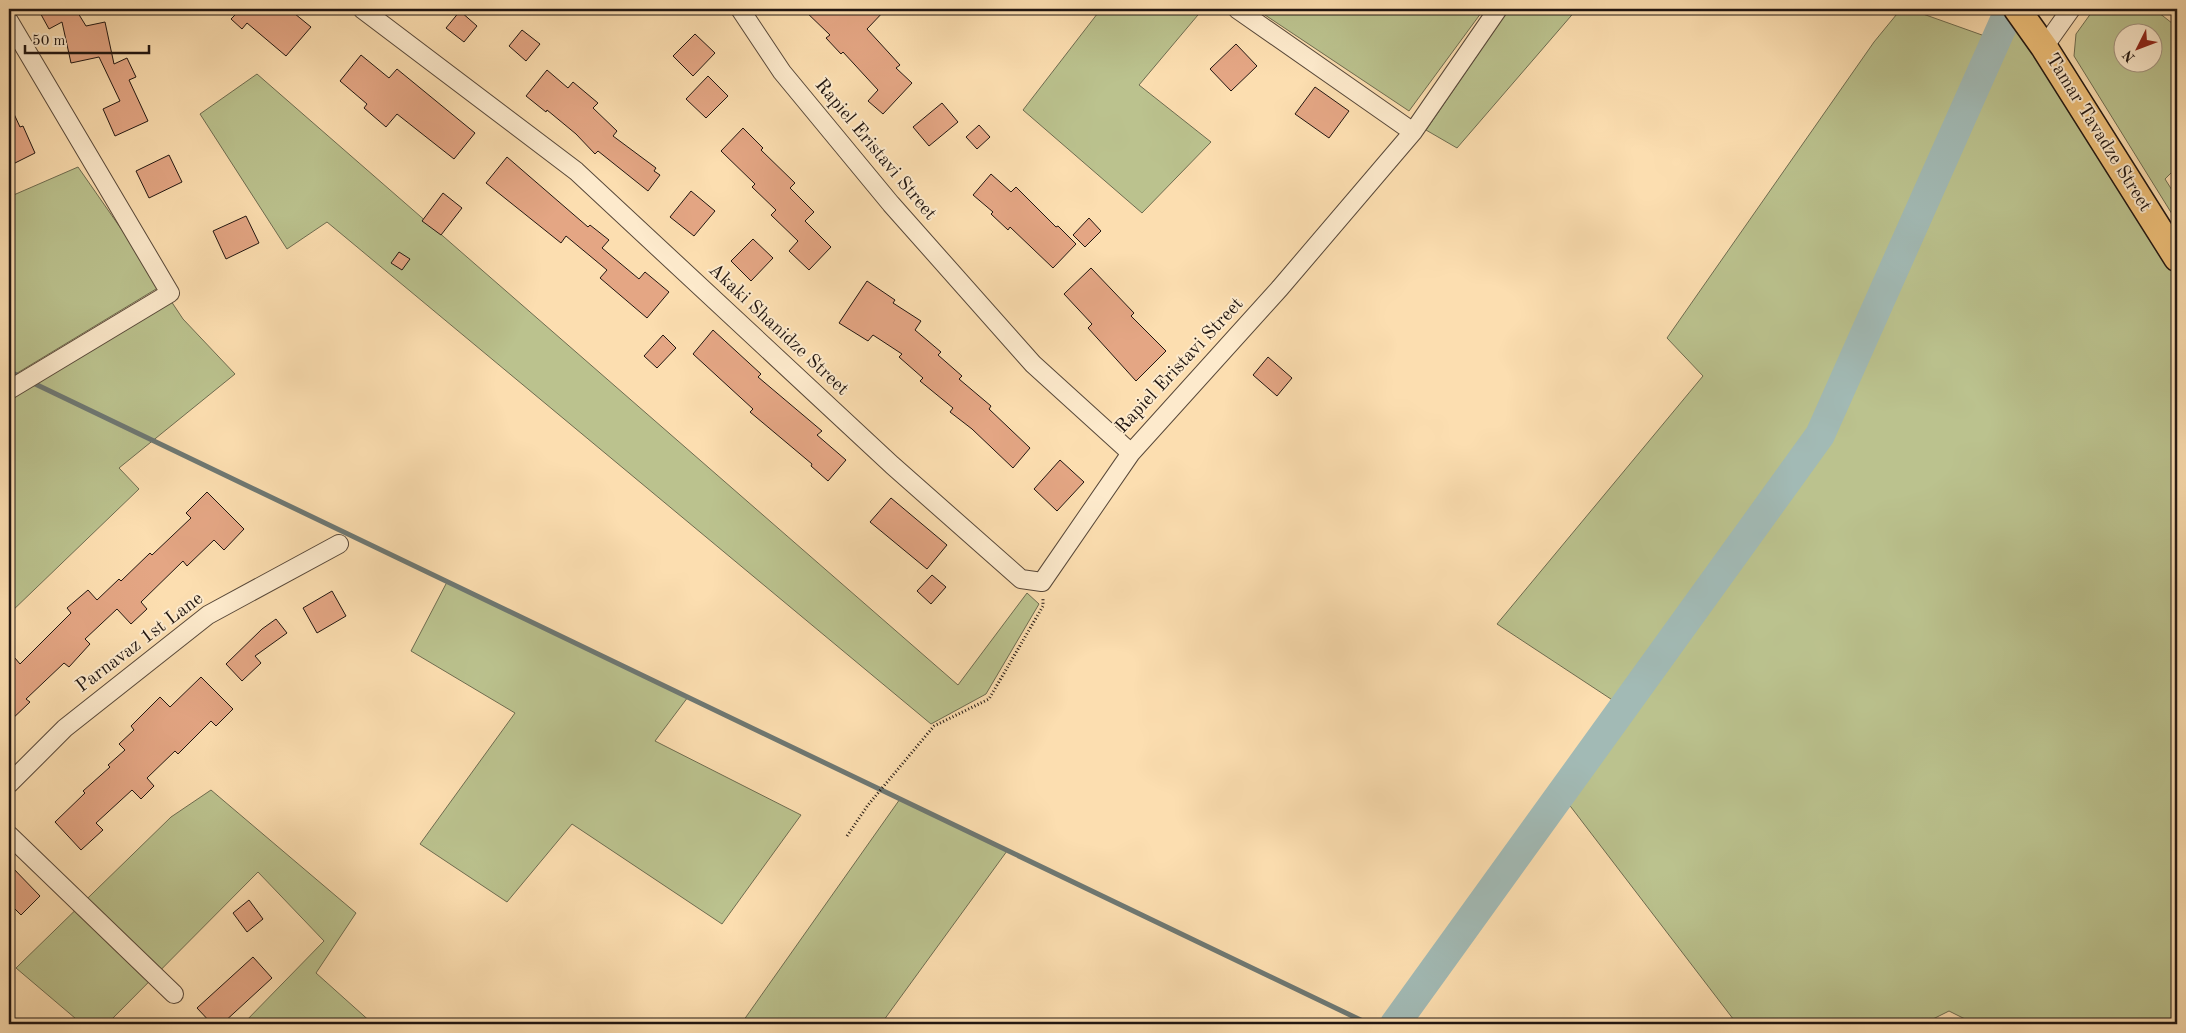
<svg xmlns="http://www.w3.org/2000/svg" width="2186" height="1033" viewBox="0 0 2186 1033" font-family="'Old Standard TT',serif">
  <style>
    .green { fill: #bbc28e; stroke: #6e6c50; fill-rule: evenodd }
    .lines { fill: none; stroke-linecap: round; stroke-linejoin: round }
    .stream { stroke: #6e7873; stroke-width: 5 }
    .river { stroke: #a2bab5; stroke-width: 30 }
    .building { fill: #e4a684; stroke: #211611 }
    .minor-casing { stroke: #584839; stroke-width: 20 }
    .highway-casing { stroke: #211611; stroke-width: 29 }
    .path { stroke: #211611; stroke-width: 3; stroke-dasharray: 1 2.5; stroke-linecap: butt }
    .minor { stroke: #fdeacc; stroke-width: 18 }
    .highway { stroke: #eebf78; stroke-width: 26 }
    .labels { text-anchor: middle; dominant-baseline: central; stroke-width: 4; stroke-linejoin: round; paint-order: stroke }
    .street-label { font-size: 19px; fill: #211611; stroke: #fdeacc }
  </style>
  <rect width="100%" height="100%" fill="#fcdeb0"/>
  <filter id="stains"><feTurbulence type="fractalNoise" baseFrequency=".004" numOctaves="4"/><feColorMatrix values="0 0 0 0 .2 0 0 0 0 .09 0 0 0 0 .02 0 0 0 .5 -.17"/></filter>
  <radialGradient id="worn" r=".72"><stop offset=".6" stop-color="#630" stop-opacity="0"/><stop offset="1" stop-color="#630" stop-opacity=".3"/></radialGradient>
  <path class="green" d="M1101,9H1203L1139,85L1211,142L1142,213L1023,110Z
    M1256,9H1484L1409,111Z
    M1509,9H1577L1457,148L1426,130Z
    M1901,9H1909L1996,40L2004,22L2019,31L2097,146L2177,273V1024H1975L1949,1011L1923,1024H1737L1561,794L1623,707L1497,624L1703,376L1667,338L1874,42Z
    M2094,9H2154L2177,27V167L2165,179L2177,198V222L2074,56L2076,34ZM2124,32H2154V62H2124Z
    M257,74L958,685L1027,593L1039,604L986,694L931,724L327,222L287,249L200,114Z
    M78,167L161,286L9,378V197Z
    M171,301L183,319L235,374L119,468L139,489L9,614V397Z
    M447,582L688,697L655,741L801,815L722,924L572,824L507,902L420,844L515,713L411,651Z
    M211,790L356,913L316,973L373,1024H243L324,941L258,872L107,1024H82L16,968L171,817Z
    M900,799L1007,851L881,1024H741Z"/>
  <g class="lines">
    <path class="stream" d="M9,371L22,378
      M29,381L1369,1024"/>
    <path class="river" d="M1395,1024L1820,435L2004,22"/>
  </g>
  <path class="building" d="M38,9H86L78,13L86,26L105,22L114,64L127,58L136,77L129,80L148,121L115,136L103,109L120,101L99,57L71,63L62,22L49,29Z
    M230,9H289L311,27L286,56L247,23L242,29L231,19L236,14Z
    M803,9H886L867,29L900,65L896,68L912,83L883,114L868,101L878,90L843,52L841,54L826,38L830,35Z
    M460,11L477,26L464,42L446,28Z
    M522,30L540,44L526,61L509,46Z
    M695,34L715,53L693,76L673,56Z
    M1236,44L1257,66L1231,91L1210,69Z
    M361,55L389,78L397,69L475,133L454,159L397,114L386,127L364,108L367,104L340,81Z
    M547,70L568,88L573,82L598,103L593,108L617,131L613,136L656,168L654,171L660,175L648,191L598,151L595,154L576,134L547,110L546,112L526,96Z
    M708,76L728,96L706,118L686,99Z
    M1315,87L1349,111L1329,138L1295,114Z
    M9,103L20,127L23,126L35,153L9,166Z
    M942,103L958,122L929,146L913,127Z
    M979,125L990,137L977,149L966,137Z
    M743,128L763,148L761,150L795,183L790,188L814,212L805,221L831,247L809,270L789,251L798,241L771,215L776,210L752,187L755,184L721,151Z
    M169,155L182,182L149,198L136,171Z
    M507,157L588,227L590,225L609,240L602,248L639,279L645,272L669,292L647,318L600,278L607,270L566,236L561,243L486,183Z
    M991,174L1011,192L1016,187L1056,227L1058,226L1076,244L1053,268L1010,227L1008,230L991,214L993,212L973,195Z
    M691,191L715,211L694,236L670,217Z
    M443,193L462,208L441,235L422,221Z
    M246,216L259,243L226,259L213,231Z
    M1089,218L1101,231L1085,247L1073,235Z
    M753,239L773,258L751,281L731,261Z
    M399,252L410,259L402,270L391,263Z
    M1091,268L1134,313L1131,316L1166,351L1136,381L1088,328L1092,324L1064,294Z
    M867,281L895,300L893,303L921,321L915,330L941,352L938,355L962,376L959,379L991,406L989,409L1030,448L1013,468L972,429L950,412L953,408L920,381L923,378L899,357L902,354L873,335L868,341L839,323Z
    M713,330L761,374L758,377L822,431L817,435L846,460L828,481L811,466L812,464L750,412L753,409L693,354Z
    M663,335L676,348L657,368L644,356Z
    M1268,357L1292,378L1277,396L1253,375Z
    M1060,460L1084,482L1057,511L1034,489Z
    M207,492L244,529L224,550L214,540L187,566L183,561L141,602L147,609L131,624L117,609L85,639L90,644L69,667L64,663L26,699L30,702L9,722V651L20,664L71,613L67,608L88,590L97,600L119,579L121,581L150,553L152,555L191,518L186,513Z
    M891,498L947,545L927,569L870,522Z
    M932,575L946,587L931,604L917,591Z
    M332,591L346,616L317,633L303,608Z
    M276,619L287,633L255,656L261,663L242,681L226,664L262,629Z
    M201,677L233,709L216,726L211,721L178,754L175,751L147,778L154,786L141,799L132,790L96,823L103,830L81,850L55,822L85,793L83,791L110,767L108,765L125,750L119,744L134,730L131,726L160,697L170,707Z
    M9,864L40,896L21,915L9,903Z
    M249,900L263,919L247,932L233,913Z
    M253,957L272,978L222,1024H212L197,1008Z"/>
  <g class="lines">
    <g class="minor-casing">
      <path id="minor" d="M362,9L576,171L892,465L1021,579L1042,582L1131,453L1280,288L1413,132L1498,9
        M740,9L782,72L891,204L1033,364L1131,453
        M1237,9L1413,132
        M9,21L170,293L9,390
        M2044,47L2071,9
        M9,784L65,728L208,615L339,544
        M9,835L174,994"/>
    </g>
    <g class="highway-casing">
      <path id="highway" d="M2017,9L2044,47L2177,258"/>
    </g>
    <path class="path" d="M847,836L868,805L934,726L989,699L1043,606V598"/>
    <use href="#minor" class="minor"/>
    <use href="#highway" class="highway"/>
  </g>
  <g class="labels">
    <g class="street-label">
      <text transform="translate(2098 133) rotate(58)">Tamar Tavadze Street</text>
      <text transform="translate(875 150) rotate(50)">Rapiel Eristavi Street</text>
      <text transform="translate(778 330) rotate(43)">Akaki Shanidze Street</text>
      <text transform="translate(1180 366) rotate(-47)">Rapiel Eristavi Street</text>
      <text transform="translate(140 643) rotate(-37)">Parnavaz 1st Lane</text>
    </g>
  </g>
  <rect width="2186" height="1033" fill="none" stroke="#fcdeb0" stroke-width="30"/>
  <rect x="10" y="10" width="2166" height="1013" fill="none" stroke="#211611" stroke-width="2.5"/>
  <rect x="15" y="15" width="2156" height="1003" fill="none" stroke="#211611"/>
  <g transform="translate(2138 48) rotate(228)"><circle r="24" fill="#fdeacc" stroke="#a59581"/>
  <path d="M0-4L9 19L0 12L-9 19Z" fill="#8f2418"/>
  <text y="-8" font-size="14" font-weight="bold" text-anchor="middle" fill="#211611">N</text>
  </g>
  <path d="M25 45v8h124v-8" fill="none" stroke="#211611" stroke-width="2.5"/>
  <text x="32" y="45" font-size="15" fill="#211611" stroke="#fdeacc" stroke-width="4" paint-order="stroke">50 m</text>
  <rect width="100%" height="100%" filter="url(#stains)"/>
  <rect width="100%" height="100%" fill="url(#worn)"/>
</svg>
